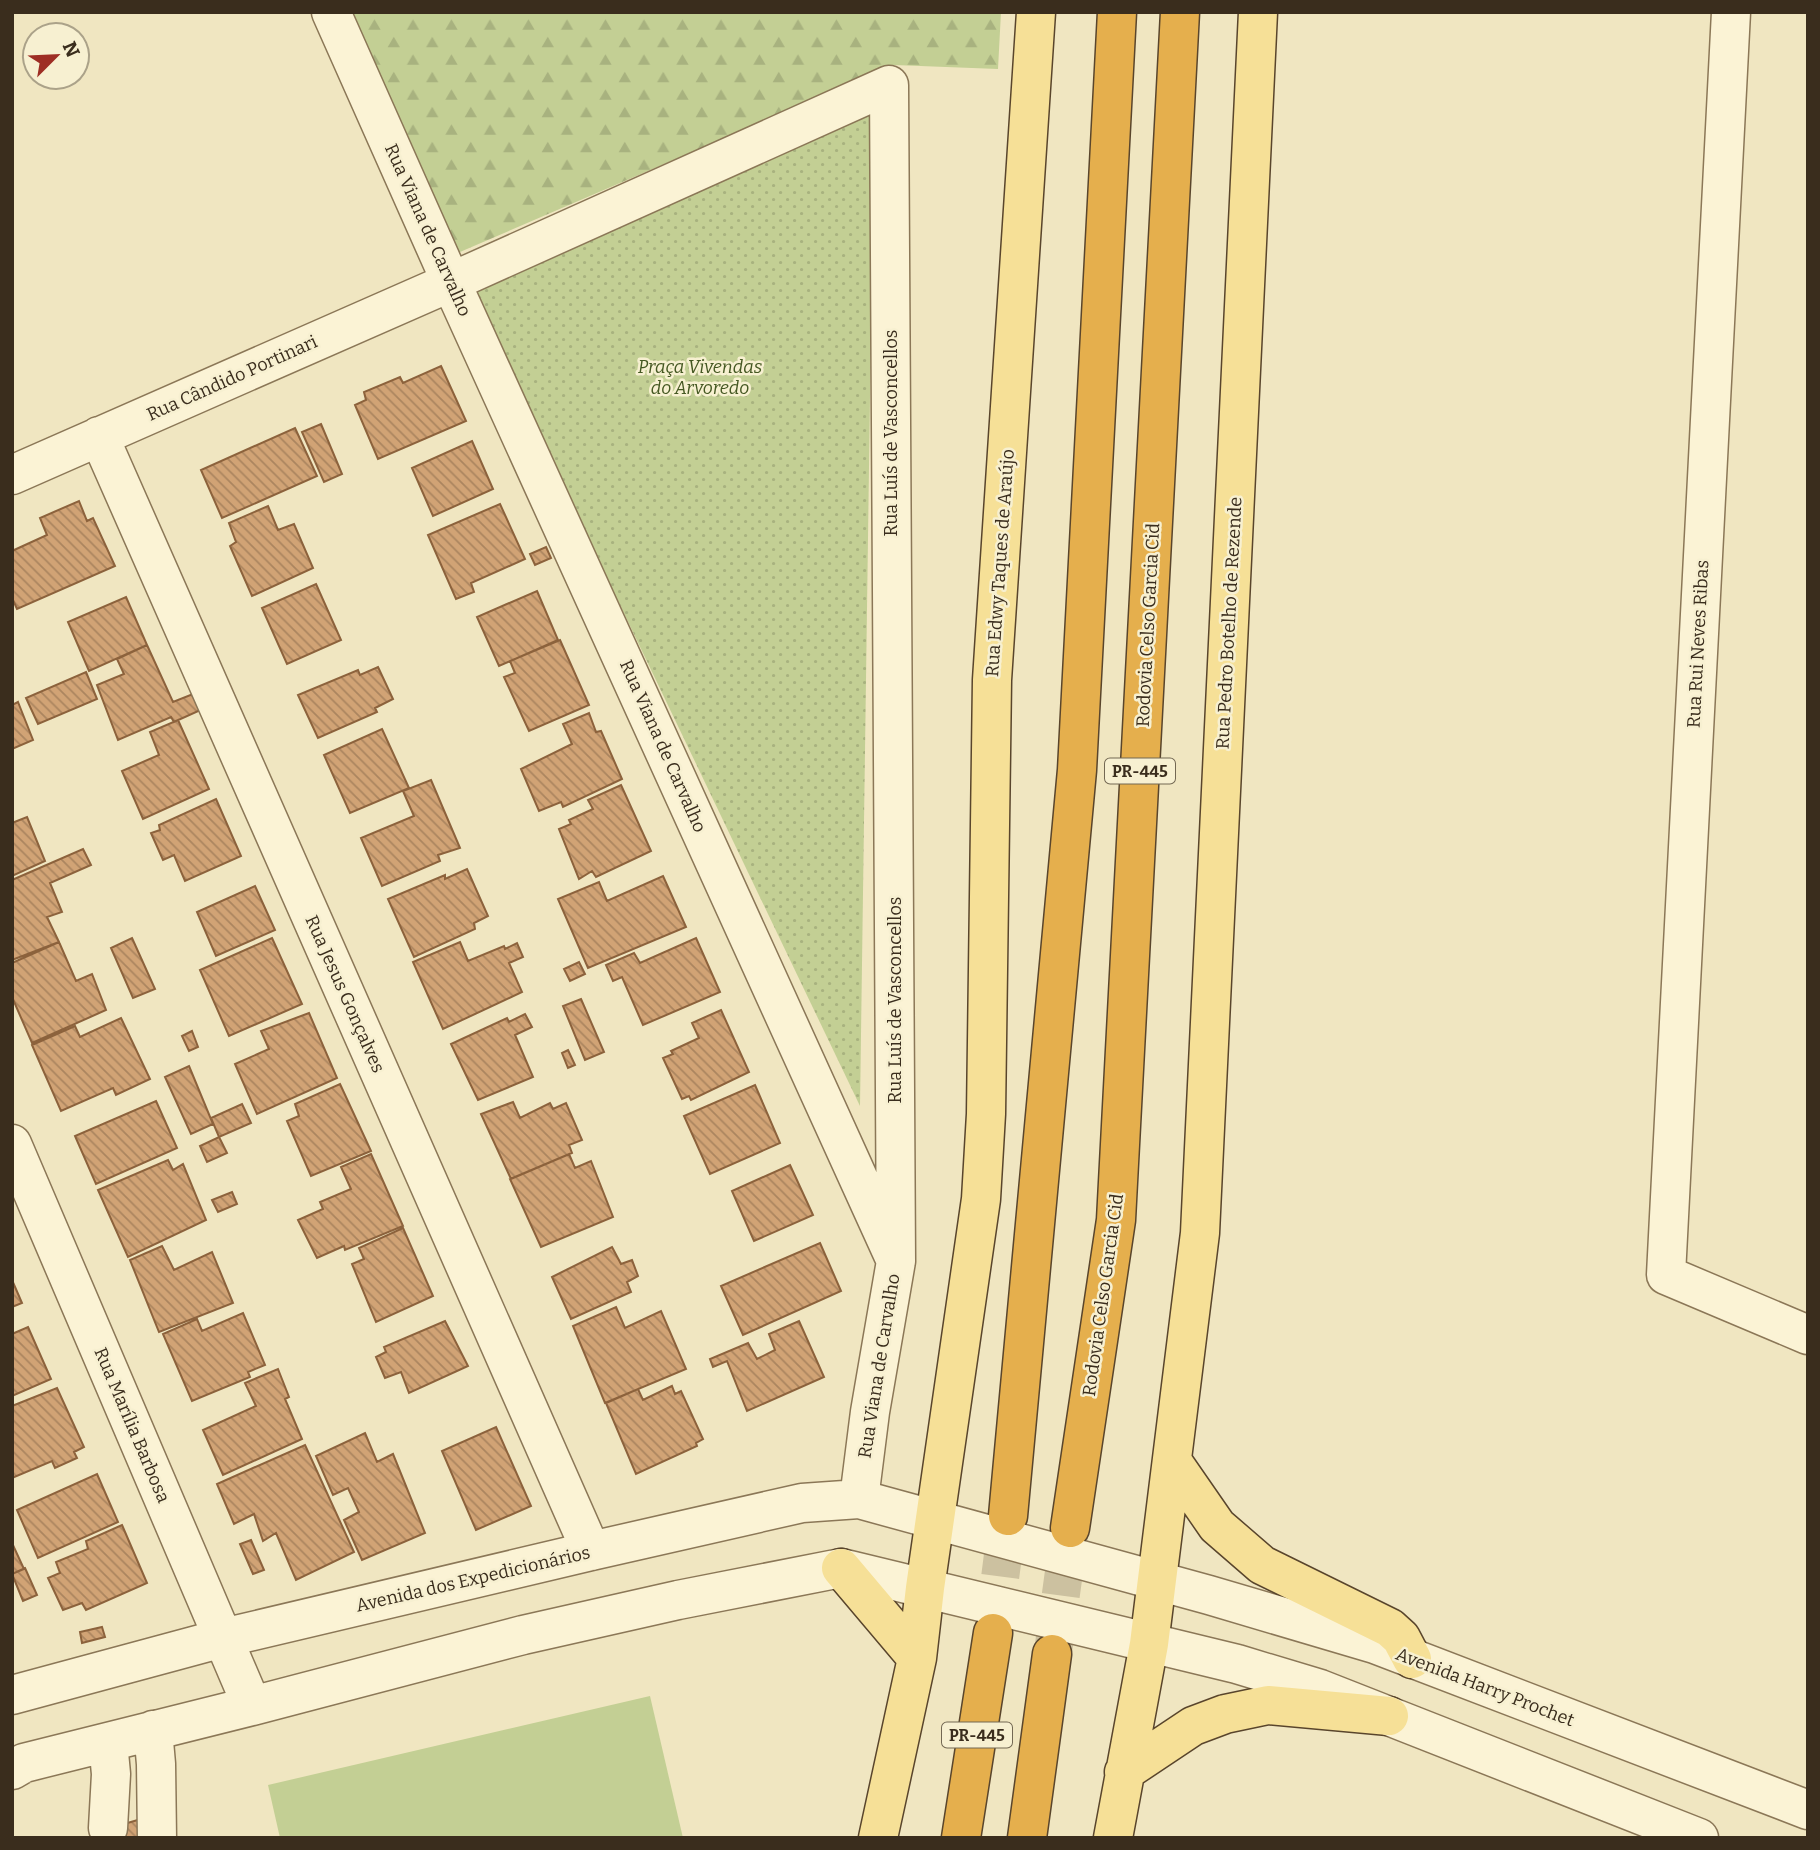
<svg xmlns="http://www.w3.org/2000/svg" width="1820" height="1850" viewBox="0 0 1820 1850" font-family="Bitter,serif">
  <style>
    .forest { fill: url(#forest-firs) }
    .park { fill: url(#park-dots) }
    .pitch { fill: #c3cf94 }
    .building { fill: url(#building-back-hatch); stroke: #8c623c; stroke-width: 2 }
    .lines { fill: none; stroke-linecap: round; stroke-linejoin: round }
    .highway-tunnel { stroke: #ccc1a0; stroke-width: 38; stroke-dasharray: 38 19; stroke-linecap: butt }
    .minor-casing { stroke: #8b7757; stroke-width: 41 }
    .major-casing { stroke: #59452c; stroke-width: 41 }
    .highway-casing { stroke: #59452c; stroke-width: 41 }
    .minor { stroke: #fbf3d5; stroke-width: 38 }
    .major { stroke: #f6e097; stroke-width: 38 }
    .highway { stroke: #e5af4d; stroke-width: 38 }
    .labels { text-anchor: middle; dominant-baseline: central; stroke-width: 5; stroke-linejoin: round; paint-order: stroke }
    .shield { fill: #f7f0d1; stroke: #736853; stroke-width: 2 }
    .shield-label { font-size: 16px; font-weight: bold; fill: #3a2d1d }
    .street-label { font-size: 18px; fill: #3a2d1d; stroke: #f7f0d1 }
    .park-label { font-size: 18px; font-style: italic; fill: #455822; stroke: #f7f0d1 }
  </style>
  <defs>
    <pattern id="forest-firs" width="22" height="20" patternUnits="userSpaceOnUse" patternTransform="scale(1.75)"><rect width="22" height="20" fill="#c3cf94"/><path d="M5 1l3.5 6h-7zM16 11l3.5 6h-7z" fill="#a8b27f"/></pattern>
    <pattern id="park-dots" width="8" height="8" patternUnits="userSpaceOnUse" patternTransform="scale(1.75)"><rect width="8" height="8" fill="#c3cf94"/><path d="M2 2h.1M6 6h.1" fill="none" stroke="#a8b27f" stroke-width="1.8" stroke-linecap="round"/></pattern>
    <pattern id="building-back-hatch" width="6" height="6" patternUnits="userSpaceOnUse" patternTransform="scale(1.75)"><rect width="6" height="6" fill="#d1a375"/><path d="M-1 5l2 2M0 0l6 6M5-1l2 2" fill="none" stroke="#ab855f"/></pattern>
  </defs>
  <rect width="100%" height="100%" fill="#f0e6c1"/>
  <path class="forest" d="M347,12H1001L998,69L894,65L453,255Z"/>
  <path class="park" d="M874,113L860,1106L470,292Z"/>
  <path class="pitch" d="M650,1696L683,1838H280L268,1785Z"/>
  <path class="building" d="M441,366L466,421L378,459L355,405L366,400L364,392L400,377L403,383Z
    M321,424L342,474L324,482L302,432Z
    M295,428L317,476L222,518L201,470Z
    M472,441L493,489L433,516L412,468Z
    M79,501L87,521L93,518L115,566L17,609L12,598V551L47,535L40,518Z
    M500,504L525,559L471,583L474,592L456,599L428,535Z
    M268,506L278,530L294,524L313,568L252,596L230,546L236,542L229,523Z
    M546,547L551,558L535,565L530,554Z
    M316,584L341,640L287,664L262,608Z
    M537,591L558,640L499,666L477,617Z
    M126,597L147,645L89,671L68,622Z
    M560,640L589,705L529,731L504,677L515,673L510,661Z
    M147,645L173,702L198,692L205,708L174,722L171,717L118,740L97,685L124,674L117,659Z
    M378,667L393,699L375,708L377,712L318,738L298,695L358,670L360,675Z
    M86,672L97,699L38,724L26,698Z
    M18,702L33,740L12,749V705Z
    M589,713L596,732L601,731L622,779L563,807L561,802L539,811L521,769L572,744L563,724Z
    M178,720L209,789L143,819L122,771L159,755L150,732Z
    M382,729L409,788L350,813L324,755Z
    M431,780L460,848L438,855L440,861L382,886L361,838L414,816L403,791Z
    M621,785L651,851L596,877L592,871L579,879L559,829L571,824L569,820L593,809L588,800Z
    M216,799L241,856L185,881L174,855L163,860L151,833L160,830L159,825Z
    M27,817L45,861L12,876V823Z
    M83,849L91,865L50,883L62,912L47,917L59,942L12,960V880Z
    M467,869L488,916L474,923L475,929L414,957L388,899L445,875V879Z
    M663,876L686,927L588,968L558,899L599,882L607,901Z
    M255,886L275,930L216,956L197,912Z
    M132,938L155,989L133,998L111,948Z
    M272,938L302,1004L229,1036L200,970Z
    M696,938L720,992L643,1025L622,977L613,981L606,965L634,953L640,963Z
    M59,942L76,981L92,974L106,1010L32,1043L12,997V963Z
    M460,942L468,961L504,946L505,949L517,943L523,957L509,963L522,992L443,1029L413,962Z
    M579,962L585,974L570,981L564,969Z
    M581,999L604,1052L585,1060L563,1006Z
    M721,1010L749,1072L691,1100L689,1096L682,1099L663,1058L673,1054L671,1051L699,1038L692,1023Z
    M309,1013L337,1078L257,1114L235,1064L269,1049L261,1031Z
    M525,1014L532,1027L515,1035L533,1077L478,1100L451,1044L507,1018L509,1022Z
    M121,1018L150,1079L116,1095L113,1088L61,1111L32,1045L75,1026L80,1037Z
    M192,1031L198,1047L189,1051L182,1036Z
    M568,1050L575,1065L568,1068L562,1053Z
    M189,1066L213,1124L191,1134L165,1077Z
    M340,1084L371,1151L311,1176L287,1121L299,1116L295,1104Z
    M755,1085L780,1143L710,1174L684,1116Z
    M156,1101L177,1148L96,1184L75,1136Z
    M513,1102L520,1118L550,1103L553,1109L566,1103L582,1140L569,1145L572,1153L511,1179L481,1114Z
    M242,1104L251,1123L219,1137L211,1118Z
    M219,1137L227,1153L207,1162L200,1146Z
    M371,1154L403,1226L345,1250L344,1246L317,1258L298,1220L323,1209L320,1202L351,1189L341,1167Z
    M569,1154L575,1168L591,1161L613,1217L541,1247L510,1179Z
    M168,1160L173,1170L183,1164L206,1220L128,1257L98,1190Z
    M790,1165L813,1215L754,1241L732,1191Z
    M232,1192L237,1204L218,1212L212,1200Z
    M403,1228L433,1296L376,1322L352,1264L364,1259L359,1248Z
    M820,1243L841,1291L743,1335L721,1286Z
    M162,1246L174,1270L212,1252L233,1303L159,1332L130,1260Z
    M612,1247L621,1264L632,1260L638,1276L627,1282L631,1292L571,1319L552,1277Z
    M12,1280L22,1303L12,1307Z
    M616,1307L625,1328L661,1311L686,1369L605,1403L573,1326Z
    M243,1313L265,1365L248,1372L250,1377L192,1401L163,1334L197,1319L202,1331Z
    M445,1321L468,1366L409,1393L401,1372L385,1378L376,1357L386,1352L384,1347Z
    M799,1321L824,1377L747,1411L727,1361L713,1367L710,1359L748,1343L757,1359L775,1350L769,1334Z
    M28,1327L51,1379L12,1396V1334Z
    M278,1369L289,1397L285,1399L302,1439L223,1475L203,1430L256,1406L245,1383Z
    M672,1386L675,1394L681,1391L703,1439L696,1443L697,1446L636,1474L606,1403L638,1389L643,1400Z
    M57,1388L84,1447L74,1452L77,1458L55,1468L52,1461L12,1478V1406Z
    M496,1427L531,1506L476,1530L442,1451Z
    M365,1433L377,1462L393,1454L425,1533L362,1560L344,1520L359,1512L348,1488L333,1495L316,1456Z
    M305,1445L354,1552L296,1580L276,1533L263,1541L254,1514L234,1524L217,1484Z
    M97,1474L118,1522L38,1558L17,1510Z
    M122,1525L147,1583L86,1610L82,1603L63,1610L48,1578L60,1573L56,1562L88,1549L86,1541Z
    M251,1540L264,1570L253,1574L240,1544Z
    M12,1543L24,1569L12,1574Z
    M25,1568L37,1595L23,1601L12,1574Z
    M102,1627L105,1637L82,1643L80,1632Z
    M141,1819L146,1838H91L90,1834Z"/>
  <g class="lines">
    <path class="highway-tunnel" d="M993,1633L1008,1516
      M1053,1652L1070,1528"/>
    <g class="minor-casing">
      <path id="minor" d="M331,12L451,282L896,1261L870,1412L859,1499
        M1731,12L1666,1275L1808,1335
        M99,436L591,1551
        M12,475L451,282L889,85L896,1261
        M12,1144L252,1706
        M12,1695L223,1638L591,1551L802,1503L859,1499L1209,1595L1375,1644L1808,1810
        M153,1730L156,1764L157,1838
        M108,1742L111,1774L108,1828
        M12,1770L24,1763L252,1706L523,1635L678,1600L841,1568L1237,1664L1320,1689L1699,1838"/>
    </g>
    <g class="major-casing">
      <path id="major" d="M1172,1461L1217,1526L1262,1565L1390,1628L1401,1638L1412,1659
        M841,1568L917,1658
        M1124,1772L1193,1726L1225,1714L1268,1705L1389,1716
        M878,1838L917,1658L925,1588L981,1199L986,1114L992,680L1036,12
        M1113,1838L1149,1644L1200,1233L1258,12"/>
    </g>
    <g class="highway-casing">
      <path id="highway" d="M1008,1516L1077,770L1117,12
        M1070,1528L1116,1220L1180,12
        M961,1838L993,1633
        M1027,1838L1052,1654"/>
    </g>
    <use href="#minor" class="minor"/>
    <use href="#major" class="major"/>
    <use href="#highway" class="highway"/>
  </g>
  <g class="labels">
    <g class="shield">
      <rect x="1105" y="758.5" width="70" height="25" rx="5"/>
      <rect x="942" y="1722.5" width="70" height="25" rx="5"/>
    </g>
    <g class="shield-label">
      <text x="1140" y="771">PR-445</text>
      <text x="977" y="1735">PR-445</text>
    </g>
    <g class="street-label">
      <text transform="translate(428 230) rotate(66)">Rua Viana de Carvalho</text>
      <text transform="translate(232 378) rotate(-24)">Rua Cândido Portinari</text>
      <text transform="translate(891 433) rotate(-90)">Rua Luís de Vasconcellos</text>
      <text transform="translate(1000 563) rotate(-86)">Rua Edwy Taques de Araújo</text>
      <text transform="translate(1229 623) rotate(-87)">Rua Pedro Botelho de Rezende</text>
      <text transform="translate(1148 625) rotate(-87)">Rodovia Celso Garcia Cid</text>
      <text transform="translate(1698 644) rotate(-87)">Rua Rui Neves Ribas</text>
      <text transform="translate(663 746) rotate(66)">Rua Viana de Carvalho</text>
      <text transform="translate(345 994) rotate(66)">Rua Jesus Gonçalves</text>
      <text transform="translate(895 1000) rotate(-90)">Rua Luís de Vasconcellos</text>
      <text transform="translate(1103 1295) rotate(-82)">Rodovia Celso Garcia Cid</text>
      <text transform="translate(879 1366) rotate(-81)">Rua Viana de Carvalho</text>
      <text transform="translate(132 1425) rotate(67)">Rua Marília Barbosa</text>
      <text transform="translate(473 1579) rotate(-13)">Avenida dos Expedicionários</text>
      <text transform="translate(1485 1687) rotate(21)">Avenida Harry Prochet</text>
    </g>
    <g class="park-label">
      <text x="700" y="367">Praça Vivendas<tspan x="700" dy="21">do Arvoredo</tspan></text>
    </g>
  </g>
  <rect width="1820" height="1850" fill="none" stroke="#3a2d1d" stroke-width="28"/>
  <g transform="translate(56 56) rotate(66)"><circle r="33" fill="#f7f0d1" stroke="#aba289" stroke-width="2"/>
  <path d="M0-5L12 26L0 18L-12 26Z" fill="#9e2e24"/>
  <text y="-10" font-size="19" font-weight="bold" text-anchor="middle" fill="#3a2d1d">N</text>
  </g>
</svg>
